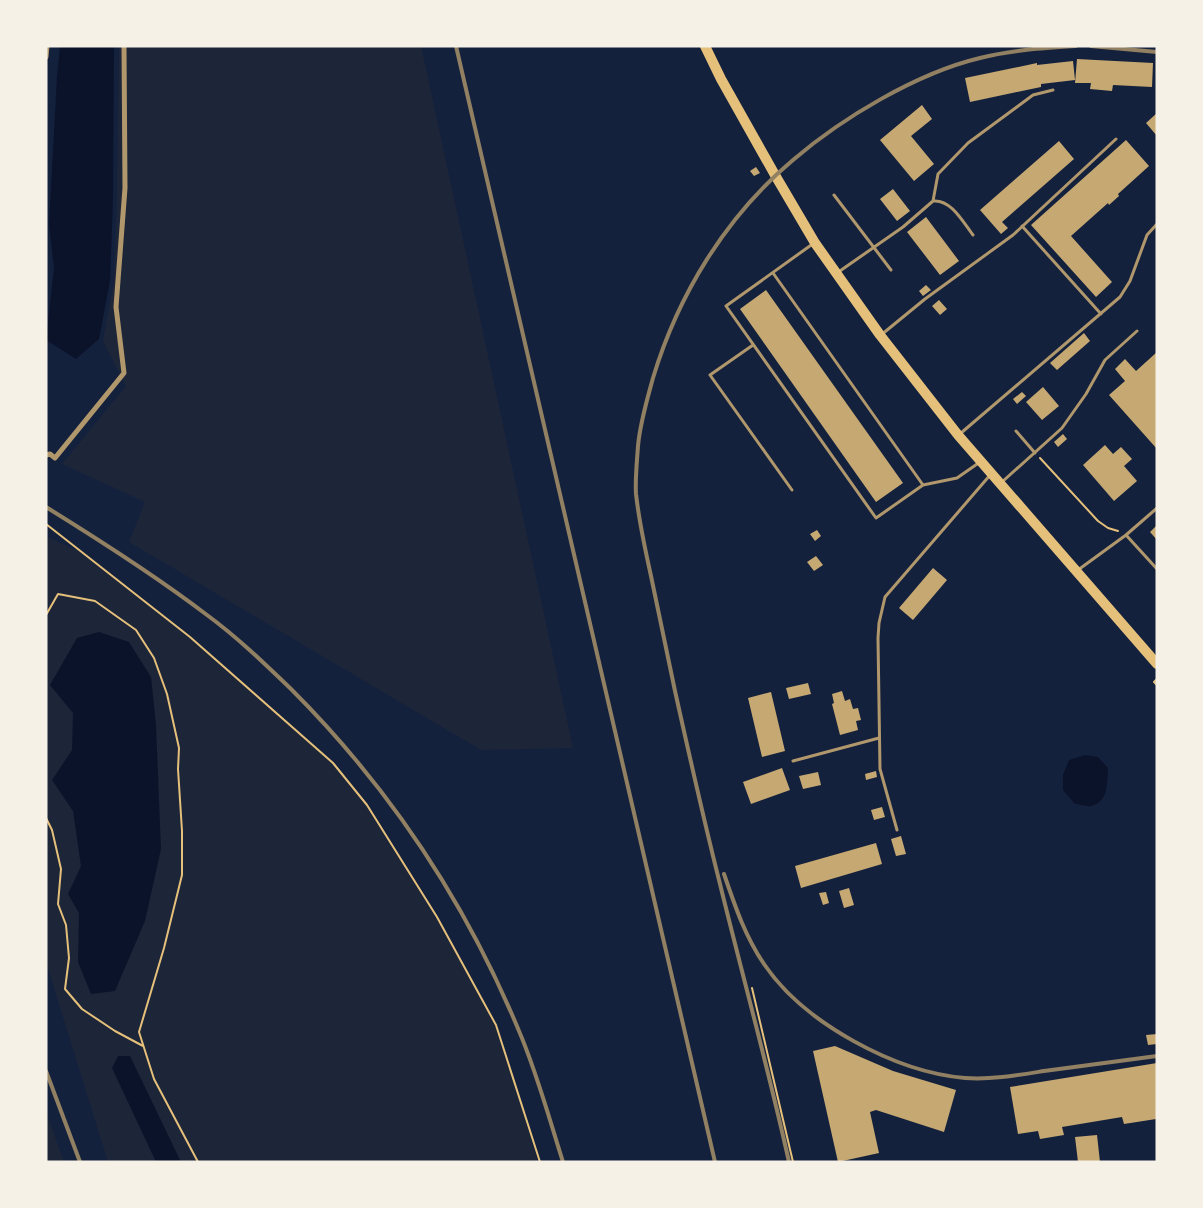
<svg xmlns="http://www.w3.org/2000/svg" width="1203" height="1208" viewBox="0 0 1203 1208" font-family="Rubik,sans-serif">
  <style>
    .green { fill: #1d2539 }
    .water { fill: #0b132b }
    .building { fill: #c6a872 }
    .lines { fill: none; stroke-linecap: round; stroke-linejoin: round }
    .path { stroke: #e5c07b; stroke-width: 2 }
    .service { stroke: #b1986c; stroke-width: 3 }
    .minor { stroke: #b1986c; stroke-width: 5 }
    .primary { stroke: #e5c07b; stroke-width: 10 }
    .rail { stroke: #918062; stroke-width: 4 }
  </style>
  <rect width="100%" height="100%" fill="#14213d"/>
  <path class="green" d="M119,46H421L573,748L481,750L129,542L145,502L62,464L126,386L103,341L114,281L117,200Z
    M46,536L80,552L190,637L333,763L367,805L437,917L496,1025L538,1162H108L46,962Z
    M46,1111L64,1162H46Z"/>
  <path class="water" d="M60,46H114L113,200L110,281L99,339L76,359L46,340L54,268L49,224L57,76Z
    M99,632L129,642L151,677L156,725L161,849L145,921L115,991L91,994L78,962L79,913L68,894L81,866L73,811L52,780L72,750L73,713L50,685L77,638Z
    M1085,755L1098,757L1108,768C1107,782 1109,802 1091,806C1087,807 1079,804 1075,804L1063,790V775L1069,760Z
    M118,1056H130L181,1162H156L112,1068Z"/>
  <path class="building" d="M1077,59L1153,63L1152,87L1113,85L1112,91L1090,89L1091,83H1075Z
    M1073,61L1075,80L1041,84V87L970,102L965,78L1037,63V65Z
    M922,105L932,119L911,136L934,164L914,181L880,140Z
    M1157,113V136L1146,123Z
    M1126,140L1149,166L1118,194L1119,196L1109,205L1108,203L1071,236L1112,282L1096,297L1031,225Z
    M1059,141L1074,159L1002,222L1008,228L1001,234L980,210Z
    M756,167L760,173L754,176L750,171Z
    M893,189L910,211L897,221L880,199Z
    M926,217L959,261L940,275L907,232Z
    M926,285L931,290L923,296L919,291Z
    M766,290L903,483L876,502L740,309Z
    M939,300L947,309L940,315L932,306Z
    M1084,333L1090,341L1057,370L1050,363Z
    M1157,352V449L1109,395L1125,381L1115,369L1125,359L1136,371Z
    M1043,387L1059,406L1042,420L1026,402Z
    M1022,392L1026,396L1017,404L1013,399Z
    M1063,434L1067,439L1058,447L1054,442Z
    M1105,445L1113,454L1121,447L1132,459L1124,466L1137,481L1114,501L1083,465Z
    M1157,525V540L1150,532Z
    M817,530L821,536L815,541L810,534Z
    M816,556L823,565L814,571L807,562Z
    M933,568L947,580L913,620L899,608Z
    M808,683L811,694L789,699L786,688Z
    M842,691L845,701L850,699L853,709L858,708L861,720L856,721L858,730L840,735L832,704L834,703L832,694Z
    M771,692L785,751L762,757L748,698Z
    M782,768L790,790L751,804L743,782Z
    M876,771L877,777L866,780L865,774Z
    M818,772L821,785L803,789L799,776Z
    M882,807L885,817L874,820L871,810Z
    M901,836L906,854L896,856L891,839Z
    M876,843L882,864L801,888L795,866Z
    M849,888L854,905L844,908L839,891Z
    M826,892L829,903L823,905L819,893Z
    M1157,1034V1044L1148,1045L1146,1035Z
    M835,1046L893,1071L956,1090L944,1132L876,1110L870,1112L879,1153L838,1162L813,1051Z
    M1157,1063L1156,1119L1124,1124L1122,1117L1062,1127L1064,1135L1040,1139L1038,1131L1018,1134L1010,1087Z
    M1097,1135L1100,1162H1078L1075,1137Z"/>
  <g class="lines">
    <path class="path" d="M1040,458L1098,521L1108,528L1118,531
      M46,524L190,637L333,763L367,805L437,917L496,1025L540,1162
      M46,615L58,594L95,601L136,630L154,658L167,694L179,748L178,769L182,831V875L164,948L139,1032L154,1079L198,1162
      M1157,679L1154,682L1157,685
      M46,818L52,830L61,869L58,904L66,925L69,958L65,989L82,1009L115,1031L143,1046
      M752,988L793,1162"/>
    <path class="service" d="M834,195L891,270
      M933,201C951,199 963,222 973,235
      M1022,226L1101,314
      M814,243L726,306L876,518L923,485L957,478L980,462
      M773,273L923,485
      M837,273L903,227L933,201L938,174L968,143L1033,95L1053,90
      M881,335L925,299L1013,235L1116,139
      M753,345L710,375L792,490
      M1016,431L1035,453
      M961,433L1120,297L1130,281L1147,235L1157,224
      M1002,482L1062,428L1086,394L1105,360L1137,331
      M1126,535L1157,569
      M1078,570L1126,535L1157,508
      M793,761L879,738
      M897,830L880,769L878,638L879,623L885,597L991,474"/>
    <path class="minor" d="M46,57L47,46
      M46,455L50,454L55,458L124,373L116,307L125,188L124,46"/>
    <path class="primary" d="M705,46L721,79L775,175L815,243L880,335L958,435L1157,664"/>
    <path class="rail" d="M456,46L715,1162
      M1091,46L1157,52
      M46,507C101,541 156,576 207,615C237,637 264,663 291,689C389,787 466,903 519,1031C537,1073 549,1118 563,1162
      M724,874C735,906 745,936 764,964C804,1023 895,1072 965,1078C991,1080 1019,1075 1044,1071C1082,1066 1119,1061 1157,1056
      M46,1071L80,1162
      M789,1162C768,1067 742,974 719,880C703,817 689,754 675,691C667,653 659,614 651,576C645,549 639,521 636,494C635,479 637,461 638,446C640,423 647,400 653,378C678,295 726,216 793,160C842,118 917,73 980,58C1011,50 1044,48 1076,46"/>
  </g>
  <rect width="1203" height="1208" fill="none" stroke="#f6f1e7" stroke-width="95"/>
</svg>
